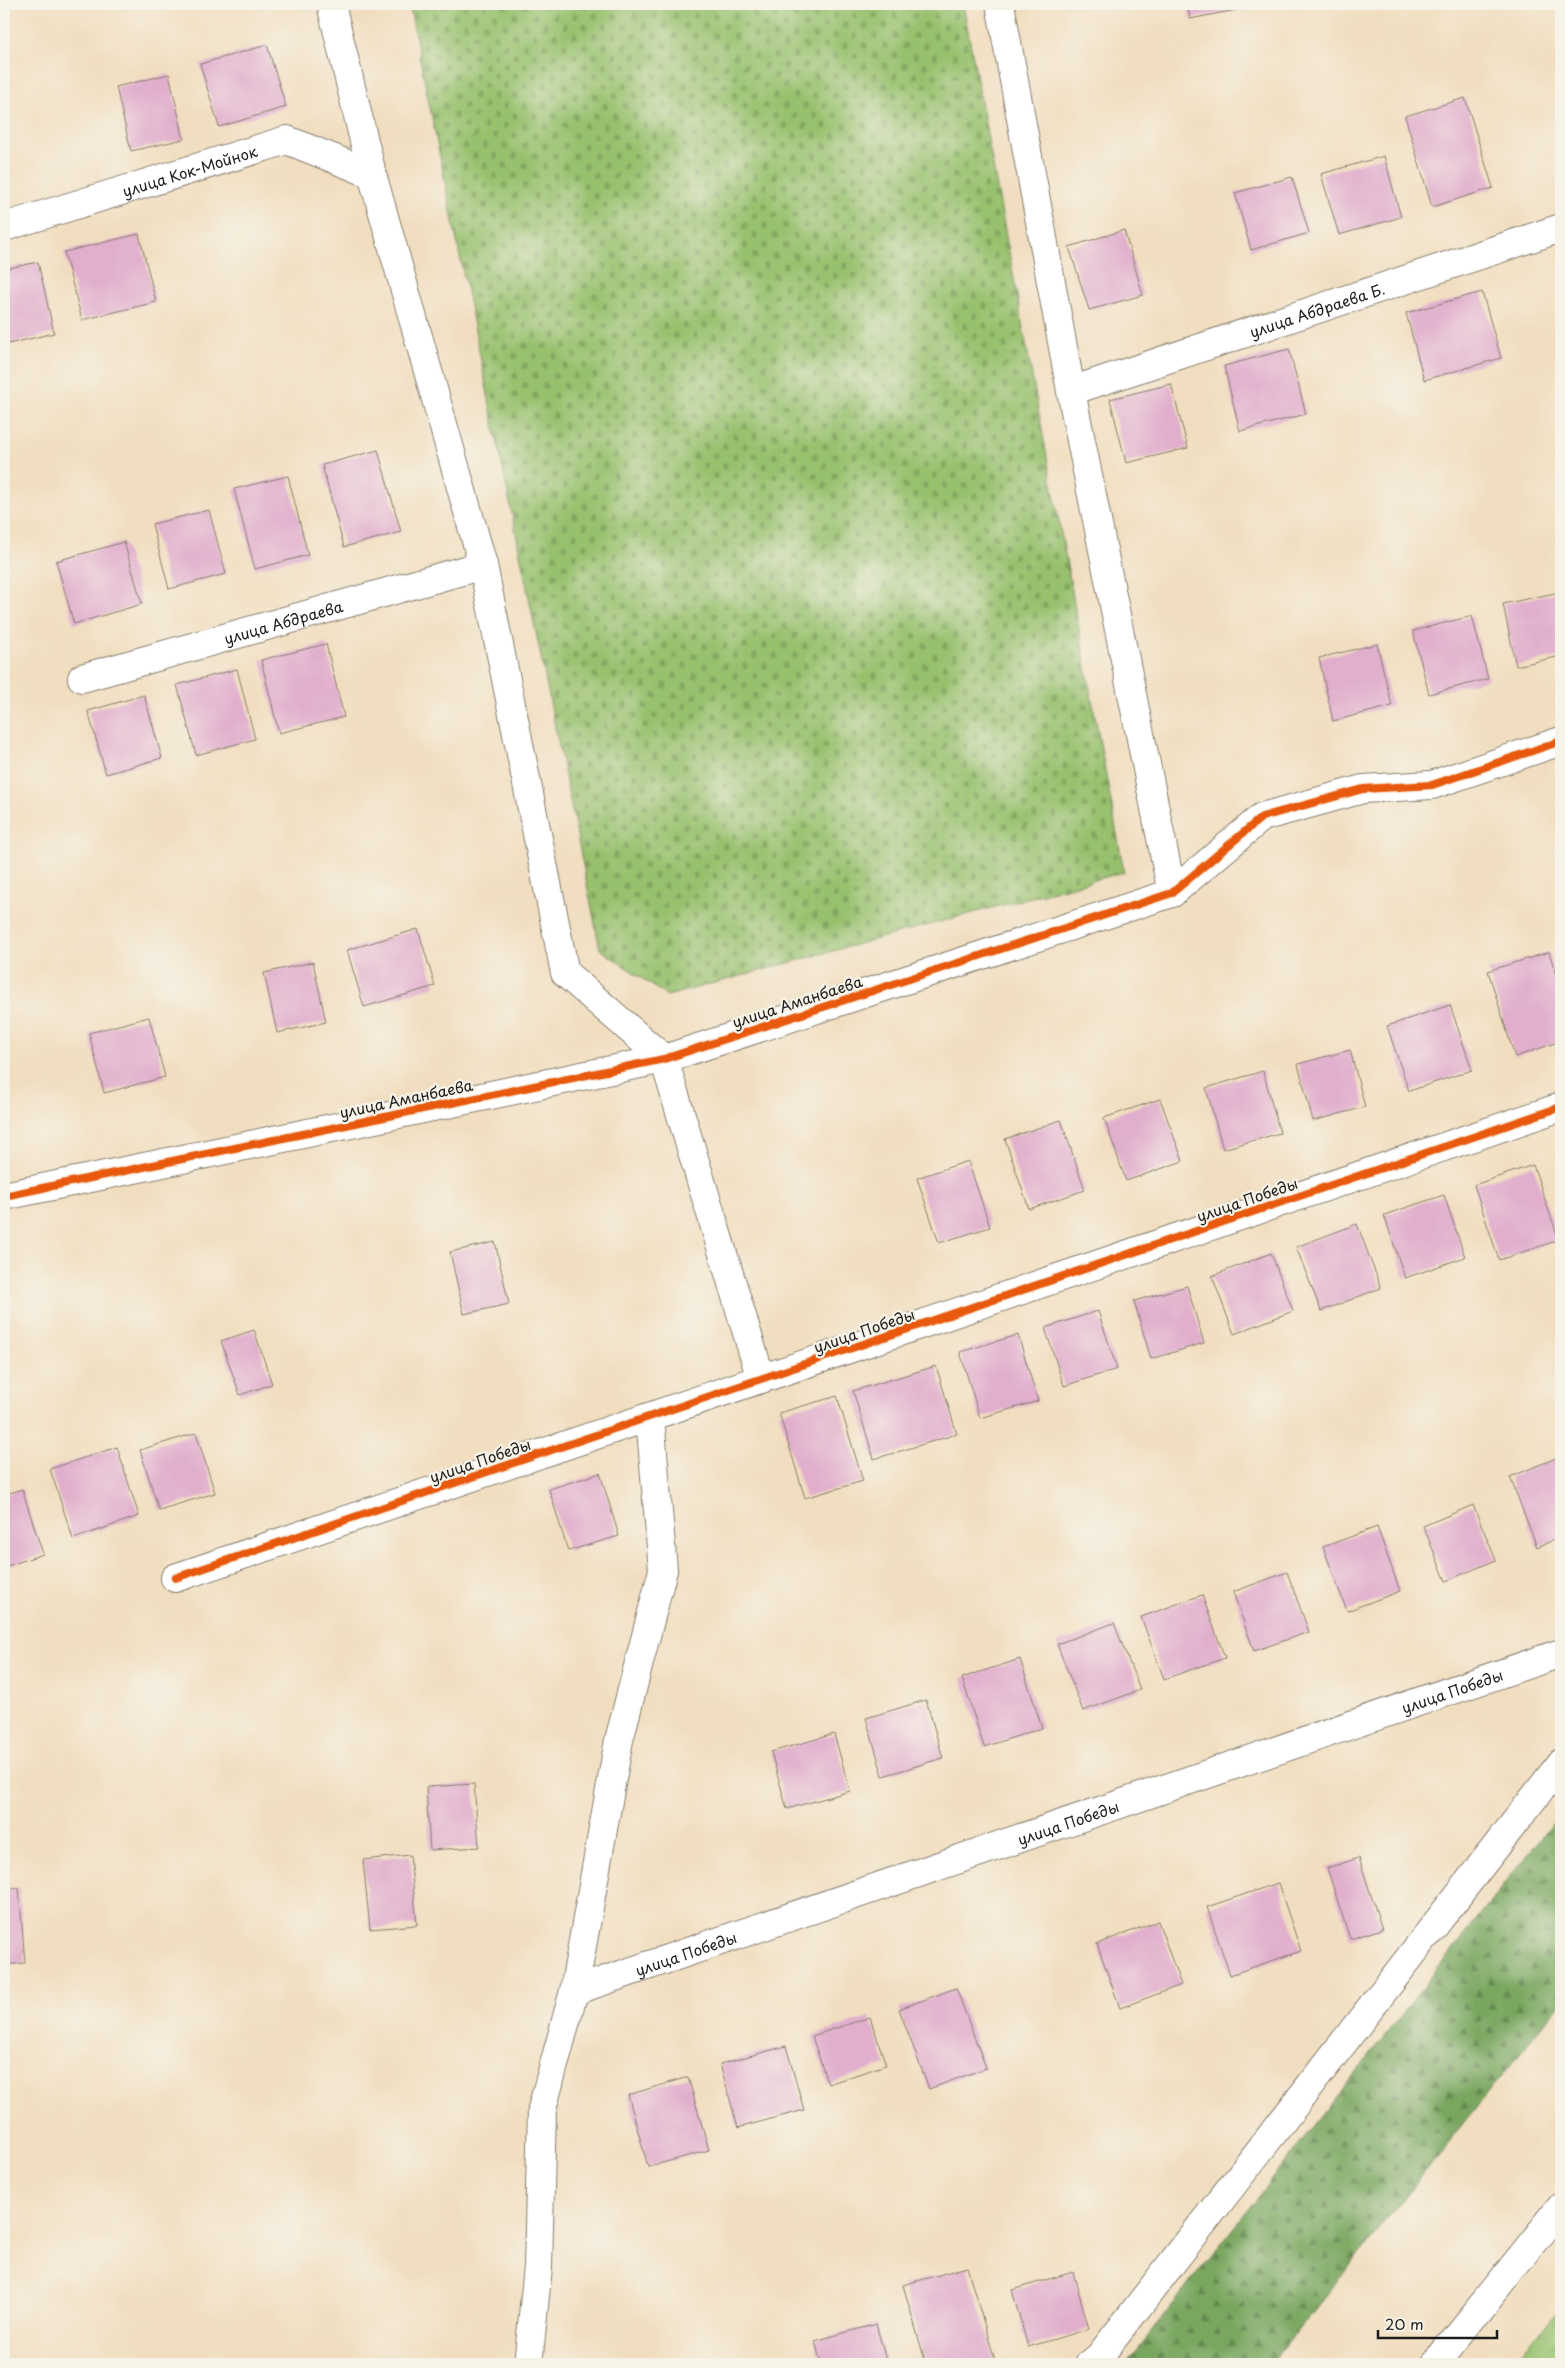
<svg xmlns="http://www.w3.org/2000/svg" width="1565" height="2368" viewBox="0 0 1565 2368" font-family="'Playpen Sans',sans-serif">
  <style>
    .forest { fill: url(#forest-firs); stroke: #4b623e }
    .cemetery { fill: url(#cemetery-stones); stroke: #5a6e45 }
    .park { fill: url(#park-crowns); stroke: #5a6e45 }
    .building { fill: #e1afcd }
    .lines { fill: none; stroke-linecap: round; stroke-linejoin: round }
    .street-casing { stroke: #867d6e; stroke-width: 30 }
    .primary-casing { stroke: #867d6e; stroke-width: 30 }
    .street { stroke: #fff; stroke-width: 28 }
    .primary { stroke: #fff; stroke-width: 28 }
    .cycleway-casing { stroke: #f7f3e8; stroke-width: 11 }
    .cycleway { stroke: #e8590c; stroke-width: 8 }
    .labels { text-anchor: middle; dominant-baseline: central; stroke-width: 4.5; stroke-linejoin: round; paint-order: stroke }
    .street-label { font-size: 15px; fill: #1c1c1c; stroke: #f7f3e8 }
  </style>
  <defs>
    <pattern id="forest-firs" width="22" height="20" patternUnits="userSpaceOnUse" patternTransform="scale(1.25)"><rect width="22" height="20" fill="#7aa761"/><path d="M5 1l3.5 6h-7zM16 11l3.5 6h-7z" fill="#63874f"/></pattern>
    <pattern id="cemetery-stones" width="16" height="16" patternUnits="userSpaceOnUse" patternTransform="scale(1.25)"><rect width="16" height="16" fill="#98c16e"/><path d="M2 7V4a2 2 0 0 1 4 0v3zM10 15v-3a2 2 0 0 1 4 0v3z" fill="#82a55f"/></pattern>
    <pattern id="park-crowns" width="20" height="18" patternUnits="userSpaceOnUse" patternTransform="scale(1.25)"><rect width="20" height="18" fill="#98c16e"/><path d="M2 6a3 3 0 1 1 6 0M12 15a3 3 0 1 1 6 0" fill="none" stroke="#82a55f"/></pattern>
  </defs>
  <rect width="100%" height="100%" fill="#f7f3e8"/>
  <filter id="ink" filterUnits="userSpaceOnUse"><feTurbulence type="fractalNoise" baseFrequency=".02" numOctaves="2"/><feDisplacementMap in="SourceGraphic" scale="10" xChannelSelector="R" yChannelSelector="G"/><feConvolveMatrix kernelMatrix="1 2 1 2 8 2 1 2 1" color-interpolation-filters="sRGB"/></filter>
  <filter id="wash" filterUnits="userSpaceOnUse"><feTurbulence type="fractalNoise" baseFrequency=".0096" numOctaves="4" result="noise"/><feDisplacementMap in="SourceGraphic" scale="20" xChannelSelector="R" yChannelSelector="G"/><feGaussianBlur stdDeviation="1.12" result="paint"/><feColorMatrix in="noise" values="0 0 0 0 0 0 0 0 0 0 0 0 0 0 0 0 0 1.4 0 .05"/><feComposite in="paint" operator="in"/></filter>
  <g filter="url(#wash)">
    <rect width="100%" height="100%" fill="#f1dec0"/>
    <path class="forest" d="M1561,1812V2002L1271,2364H1126Z"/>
    <path class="cemetery" d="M409,4H963L1124,872L667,996L600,949Z"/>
    <path class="park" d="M1561,2307V2364H1511Z"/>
    <g id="blocks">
      <path class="building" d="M1187,4H1234L1236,10L1190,19Z
        M267,45L286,107L219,127L200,64Z
        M169,74L184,139L131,151L116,87Z
        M1465,98L1493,188L1432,207L1405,116Z
        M1384,156L1401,217L1339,235L1321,174Z
        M1292,177L1309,233L1251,250L1235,193Z
        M1124,230L1143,295L1089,310L1069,247Z
        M139,234L156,302L82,320L64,252Z
        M38,262L54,333L4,345V269Z
        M1482,292L1501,358L1424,380L1406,313Z
        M1289,349L1306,414L1240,431L1224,366Z
        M1171,384L1188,448L1126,463L1110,399Z
        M378,450L401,532L344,547L322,465Z
        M288,476L308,555L255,569L234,489Z
        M209,510L226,574L169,589L152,524Z
        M124,542L142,604L74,624L56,561Z
        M1555,593L1561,622V656L1516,666L1503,604Z
        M1472,616L1488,679L1429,694L1413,631Z
        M326,644L344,717L279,733L261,660Z
        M1377,644L1392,706L1333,721L1319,658Z
        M237,669L255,739L196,755L177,685Z
        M144,695L162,758L106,774L88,711Z
        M418,929L435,986L364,1007L347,950Z
        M1549,952L1561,991V1041L1515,1057L1488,971Z
        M313,962L326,1022L277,1033L264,973Z
        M1450,1005L1472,1070L1409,1091L1387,1026Z
        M149,1017L165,1077L104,1093L89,1033Z
        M1350,1050L1365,1107L1313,1121L1298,1064Z
        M1263,1071L1280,1133L1223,1149L1206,1088Z
        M1160,1099L1183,1161L1126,1181L1104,1118Z
        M1061,1120L1085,1190L1029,1209L1005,1139Z
        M968,1161L990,1227L939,1243L917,1178Z
        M1533,1165L1559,1240L1499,1260L1474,1185Z
        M1444,1195L1465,1257L1405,1278L1384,1215Z
        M1357,1224L1381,1288L1321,1311L1296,1247Z
        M495,1242L509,1304L464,1314L450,1252Z
        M1271,1253L1293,1311L1234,1334L1212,1276Z
        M1187,1286L1204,1343L1151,1359L1134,1301Z
        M1098,1311L1117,1369L1064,1386L1045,1328Z
        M254,1330L272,1384L240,1395L221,1341Z
        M1018,1335L1038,1401L980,1418L960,1352Z
        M936,1366L957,1434L874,1459L853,1391Z
        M837,1396L863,1481L805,1498L779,1413Z
        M196,1433L215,1493L159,1510L140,1450Z
        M117,1447L139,1516L73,1539L50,1469Z
        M1561,1456V1537L1537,1547L1510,1477Z
        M600,1473L619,1536L568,1551L549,1489Z
        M22,1489L43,1554L4,1567V1495Z
        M1473,1505L1496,1560L1446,1581L1423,1526Z
        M1377,1527L1400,1591L1347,1611L1323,1547Z
        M1287,1572L1309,1632L1254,1651L1233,1592Z
        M1202,1595L1225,1658L1164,1679L1141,1617Z
        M1114,1623L1140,1690L1083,1711L1057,1644Z
        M1020,1659L1042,1728L984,1747L962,1678Z
        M926,1700L943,1758L883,1776L866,1718Z
        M834,1734L850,1791L787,1809L771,1752Z
        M474,1784L479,1847L430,1850L426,1787Z
        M410,1855L417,1925L370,1929L363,1860Z
        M1359,1858L1382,1929L1350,1939L1327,1868Z
        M1278,1883L1301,1951L1230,1975L1207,1907Z
        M19,1888L25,1963L4,1965V1889Z
        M1158,1921L1181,1985L1120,2008L1097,1944Z
        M956,1988L986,2068L929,2089L899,2009Z
        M870,2017L886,2065L828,2084L812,2036Z
        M786,2046L804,2110L738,2128L720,2064Z
        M688,2077L709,2150L648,2167L628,2095Z
        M967,2267L995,2360L981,2364H926L903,2285Z
        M1073,2272L1089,2329L1028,2347L1012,2290Z
        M876,2324L887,2364H821L815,2341Z"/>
    </g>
  </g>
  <g filter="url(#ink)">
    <use href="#blocks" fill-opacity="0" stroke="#867d6e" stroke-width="1"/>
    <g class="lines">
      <g class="street-casing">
        <g id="street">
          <path d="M331,4L372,174L483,565L565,973L664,1059L761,1379"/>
          <path d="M1000,4L1071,391L1172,893"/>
          <path id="s1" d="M4,227L287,140L372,174"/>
          <path id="s2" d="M1071,391L1561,228"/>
          <path id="s3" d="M82,678L483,565"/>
          <path d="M4,1196L664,1059L1172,893L1262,817L1363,789L1432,785L1561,741"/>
          <path d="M175,1578L1561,1107"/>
          <path id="s4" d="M574,1991L1561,1653"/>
          <path d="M528,2364L538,2267L542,2109L574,1991L619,1740L663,1570L650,1417"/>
          <path d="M1089,2364L1098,2358L1561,1763"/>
        </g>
      </g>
      <g class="primary-casing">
        <path id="primary" d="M1435,2364L1561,2207"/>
      </g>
      <use href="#street" class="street"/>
      <use href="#primary" class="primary"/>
      <g class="cycleway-casing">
        <path id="cycleway" d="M4,1196L664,1059L1172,893L1262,817L1363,789L1432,785L1561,741
          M175,1578L1561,1107"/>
      </g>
      <use href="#cycleway" class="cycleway"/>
    </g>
  </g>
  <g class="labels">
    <g class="street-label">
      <text stroke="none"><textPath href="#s1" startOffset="194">улица Кок-Мойнок</textPath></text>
      <text stroke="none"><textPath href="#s2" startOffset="259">улица Абдраева Б.</textPath></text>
      <text stroke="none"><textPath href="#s3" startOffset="209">улица Абдраева</textPath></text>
      <text transform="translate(797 1001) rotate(-18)">улица Аманбаева</text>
      <text transform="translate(406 1098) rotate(-12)">улица Аманбаева</text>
      <text transform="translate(1247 1199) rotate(-19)">улица Победы</text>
      <text transform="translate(864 1330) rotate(-19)">улица Победы</text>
      <text transform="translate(480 1460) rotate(-19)">улица Победы</text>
      <text stroke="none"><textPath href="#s4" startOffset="928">улица Победы</textPath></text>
      <text stroke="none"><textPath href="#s4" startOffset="522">улица Победы</textPath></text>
      <text stroke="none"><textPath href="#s4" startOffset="118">улица Победы</textPath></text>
    </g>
  </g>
  <rect width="1565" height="2368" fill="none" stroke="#f7f3e8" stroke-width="20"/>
  <path d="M1378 2330v8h119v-8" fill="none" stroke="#1c1c1c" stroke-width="2.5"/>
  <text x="1385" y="2330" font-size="15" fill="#1c1c1c" stroke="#f7f3e8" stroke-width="4" paint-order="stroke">20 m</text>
</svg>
